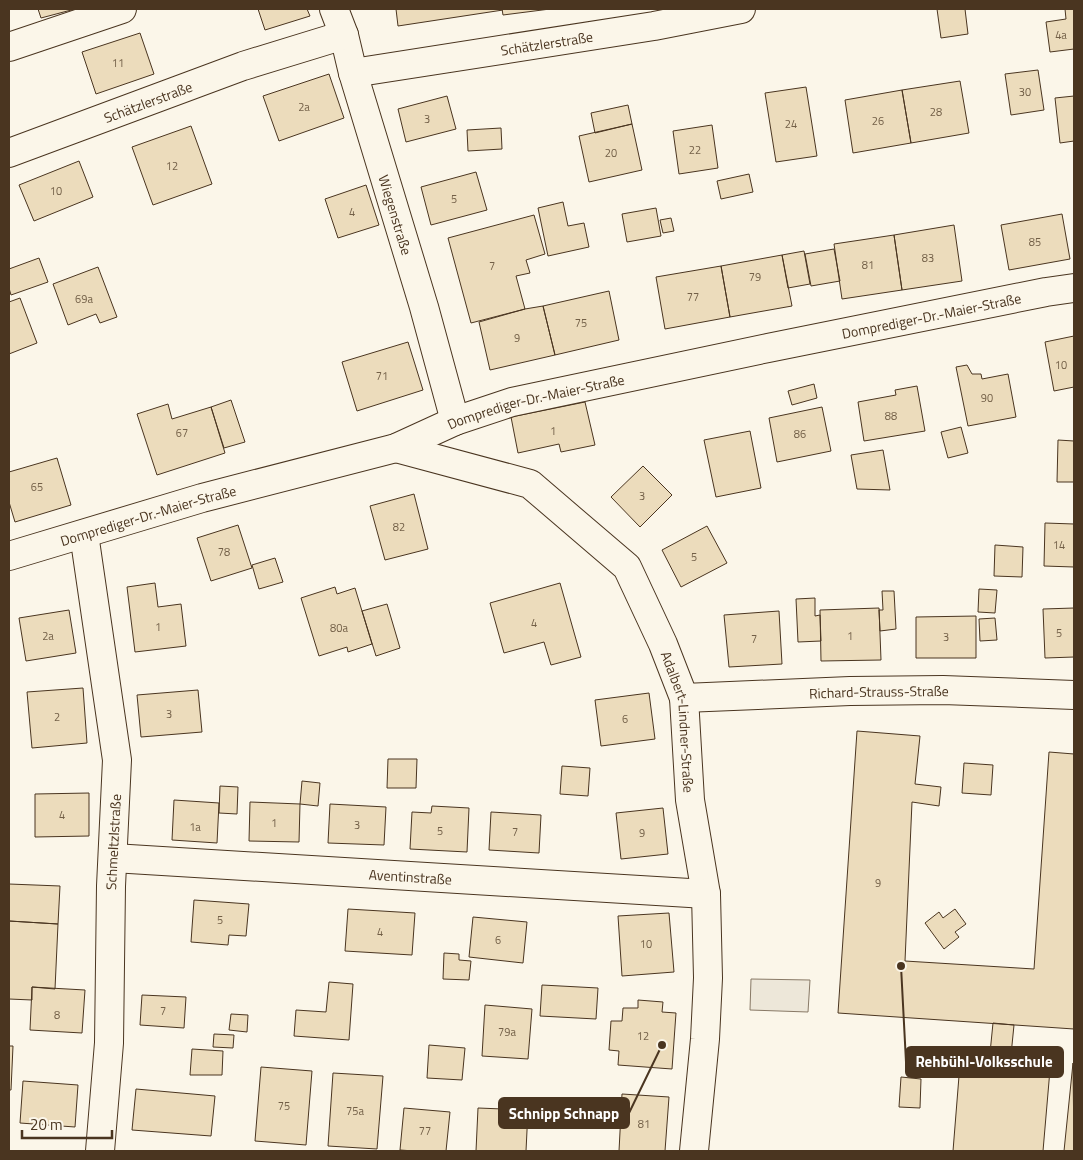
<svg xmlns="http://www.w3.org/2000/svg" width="1083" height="1160" viewBox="0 0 1083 1160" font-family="'Titillium Web',sans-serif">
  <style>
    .parking { fill: #ede7d9; stroke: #887966 }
    .building { fill: #ecdcbc; stroke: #4a3520 }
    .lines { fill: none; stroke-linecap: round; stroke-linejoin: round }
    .street-casing { stroke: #4a3520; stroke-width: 30 }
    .street { stroke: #fbf6e9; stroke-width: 28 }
    .labels { text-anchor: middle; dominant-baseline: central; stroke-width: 4; stroke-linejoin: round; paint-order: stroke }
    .number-label { font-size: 11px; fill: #725f47 }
    .street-label { font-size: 14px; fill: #4a3520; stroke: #fbf6e9 }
    .leader { fill: none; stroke: #4a3520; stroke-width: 2 }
    .callout-dot { fill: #4a3520; stroke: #fbf6e9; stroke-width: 2 }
    .callout { fill: #4a3520; stroke: #4a3520; stroke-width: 2 }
    .callout-label { font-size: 15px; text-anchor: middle; font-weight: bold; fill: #fff }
  </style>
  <rect width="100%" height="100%" fill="#fbf6e9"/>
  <path class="parking" d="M751,979L810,980L808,1012L750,1010Z"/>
  <path class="building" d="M38,9H75L41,18Z
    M258,9H307L310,16L265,30Z
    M396,9H502L503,10L398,26Z
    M502,9H550L503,15Z
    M937,9H965L968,34L941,38Z
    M1065,9H1074V49L1050,52L1046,22L1066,19Z
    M140,33L154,74L96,94L82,52Z
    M1038,70L1044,110L1011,115L1005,74Z
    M329,74L344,118L279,141L263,96Z
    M960,81L969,133L911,143L902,90Z
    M806,87L817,156L776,162L765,93Z
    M902,90L911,143L853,153L845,100Z
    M447,96L456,129L406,142L398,109Z
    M1074,96V141L1060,143L1055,98Z
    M628,105L632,124L595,133L591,113Z
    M632,124L642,170L589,182L579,136Z
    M712,125L718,168L679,174L673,131Z
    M191,126L212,184L153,205L132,147Z
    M501,128L502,149L468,151L467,130Z
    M79,161L93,197L34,221L19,185Z
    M476,172L487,210L431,225L421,187Z
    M749,174L753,192L721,199L717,181Z
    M366,185L379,225L338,238L325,199Z
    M563,202L568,226L584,223L589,247L548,256L538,208Z
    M656,208L661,236L627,242L622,214Z
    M1062,214L1070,259L1009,270L1001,225Z
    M534,215L545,254L526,260L530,273L516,276L525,309L471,323L448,238Z
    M671,218L674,231L663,233L660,220Z
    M954,225L962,281L902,290L894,235Z
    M894,235L902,290L842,299L834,244Z
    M834,249L840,281L811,286L805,254Z
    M804,251L810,284L788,288L782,255Z
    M782,255L792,306L730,317L721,266Z
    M39,258L48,282L11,295L9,288V269Z
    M721,266L730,317L665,329L656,277Z
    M98,267L117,317L100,323L96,314L68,325L53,284Z
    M609,291L619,340L555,355L543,306Z
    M20,298L37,343L9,354V302Z
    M543,306L555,355L490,370L479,322L525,309Z
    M1074,336V387L1054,391L1045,342Z
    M408,342L423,390L357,411L342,362Z
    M967,365L972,374H981L982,379L1008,374L1016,417L968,426L956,367Z
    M814,384L817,398L792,405L788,391Z
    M917,386L925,431L864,441L858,402L896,395L895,390Z
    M231,400L245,442L224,448L211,407Z
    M585,402L595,445L561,452L559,444L518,453L511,417Z
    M168,404L172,419L211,407L225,453L157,475L137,414Z
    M822,407L831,451L777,462L769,418Z
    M961,427L968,453L948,458L941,432Z
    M750,431L761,488L716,497L704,440Z
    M1058,440L1074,441V482H1057Z
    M883,450L890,490L857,489L851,455Z
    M57,458L71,505L15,522L9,502V472Z
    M643,466L672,495L640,527L611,497Z
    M414,494L428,549L385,560L370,506Z
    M1045,523L1074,524V567L1044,566Z
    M238,525L252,568L211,581L197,538Z
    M707,526L727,563L681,587L662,550Z
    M995,545L1023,547L1022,577L994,576Z
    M275,558L283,582L259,589L252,565Z
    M155,583L158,607L181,604L186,646L135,652L127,587Z
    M560,583L581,657L551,665L544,642L504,653L490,603Z
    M335,587L337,594L355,588L372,644L348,652L347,647L319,656L301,598Z
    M979,589L997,590L995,613L978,612Z
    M882,591H894L896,629L880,631L879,610H883Z
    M815,598V616L820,615L821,641L798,642L796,599Z
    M387,604L400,648L376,656L362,611Z
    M879,608L881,660L821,661L820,610Z
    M1074,608V657L1045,658L1043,609Z
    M69,610L76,653L26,661L19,618Z
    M779,611L782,664L729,667L724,615Z
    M976,616V658H916V617Z
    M995,618L997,640L980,641L979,619Z
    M83,688L87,743L32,748L27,692Z
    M198,690L202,732L141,737L137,695Z
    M649,693L655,739L601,746L595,700Z
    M857,731L920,736L915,784L941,787L939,806L912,802L905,961L1034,969L1049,752L1074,754V1029L838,1013Z
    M388,759H417L416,788H387Z
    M964,763L993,765L991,795L962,793Z
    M562,766L590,768L588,796L560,794Z
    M302,781L320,783L318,806L300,804Z
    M220,786L238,787L237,814L219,813Z
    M89,793V836L35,837V794Z
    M174,800L219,803L217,843L172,840Z
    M250,802L300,804L299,842L249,841Z
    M330,804L386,807L384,845L328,843Z
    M432,806L469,808L467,852L410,849L412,812L431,813Z
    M663,808L668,854L621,859L616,813Z
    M491,812L541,815L539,853L489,850Z
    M9,884L60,886L58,924L9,921Z
    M194,900L249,904L246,936L229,935L228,945L191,942Z
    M348,909L415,913L412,955L345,951Z
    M955,909L966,924L955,932L959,937L944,949L925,923L939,912L943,918Z
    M669,913L674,972L622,976L618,916Z
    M473,917L527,922L523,963L469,957Z
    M9,921L58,924L55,989L32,987V1000L9,999Z
    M444,953L459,954V960L471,961L469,980L443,979Z
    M329,982L353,984L349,1040L294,1036L296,1010L326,1012Z
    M542,985L598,988L596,1019L540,1016Z
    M32,987L85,990L82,1033L30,1030Z
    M142,995L186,997L184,1028L140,1025Z
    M638,1000L663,1002L662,1012L676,1013L672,1069L618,1065L619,1051L609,1050L611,1021H622L623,1008H638Z
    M485,1005L532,1009L528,1059L482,1056Z
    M231,1014L248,1015L247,1032L229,1030Z
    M993,1023L1014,1025L1011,1055L990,1053Z
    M214,1034L234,1035L233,1048L213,1047Z
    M429,1045L465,1048L462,1080L427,1078Z
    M9,1046H13L11,1090H9Z
    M192,1049L223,1051L222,1075H190Z
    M961,1051L1051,1058L1043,1151H953Z
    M1073,1063L1074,1151H1064Z
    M261,1067L312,1071L306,1145L255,1141Z
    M333,1073L383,1076L377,1149L328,1146Z
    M901,1077L921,1079L920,1108L899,1107Z
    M23,1081L78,1085L75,1127L20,1123Z
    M136,1089L215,1096L211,1136L132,1130Z
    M622,1094L669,1097L665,1151H619Z
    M404,1108L450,1112L446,1151H414L400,1150Z
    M478,1108L528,1110L526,1151H476Z"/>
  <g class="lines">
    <g class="street-casing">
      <g id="street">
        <path id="s1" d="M334,9L344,35L353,73L424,307L455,421"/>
        <path d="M9,47L122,9"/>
        <path id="s2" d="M353,73L654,26L741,9"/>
        <path id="s3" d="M9,153L243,66L344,35"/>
        <path id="s4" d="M396,448L530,484L627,567L663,644L684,698L690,800L706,894L708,978L705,1039L694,1151"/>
        <path d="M84,534L117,760L111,886L109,1043L100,1151"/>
        <path id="s5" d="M9,556L202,498L396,448L455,421L512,402L768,348L1046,292L1074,288"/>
        <path id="s6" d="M684,698L850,691L943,690L1074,695"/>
        <path id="s7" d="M113,858L706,894"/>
      </g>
    </g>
    <use href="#street" class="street"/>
  </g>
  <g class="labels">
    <g class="number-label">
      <text x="1061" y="35">4a</text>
      <text x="118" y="63">11</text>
      <text x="1025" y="92">30</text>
      <text x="304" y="107">2a</text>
      <text x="936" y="112">28</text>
      <text x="427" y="119">3</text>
      <text x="878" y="121">26</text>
      <text x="791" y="124">24</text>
      <text x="695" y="150">22</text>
      <text x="611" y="153">20</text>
      <text x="172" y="166">12</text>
      <text x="56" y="191">10</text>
      <text x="454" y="199">5</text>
      <text x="352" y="212">4</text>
      <text x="1035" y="242">85</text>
      <text x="928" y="258">83</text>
      <text x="868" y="265">81</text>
      <text x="492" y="266">7</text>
      <text x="755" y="277">79</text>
      <text x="693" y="297">77</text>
      <text x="84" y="299">69a</text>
      <text x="581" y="323">75</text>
      <text x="517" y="338">9</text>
      <text x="1061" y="365">10</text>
      <text x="382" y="376">71</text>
      <text x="987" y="398">90</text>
      <text x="891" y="416">88</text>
      <text x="553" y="431">1</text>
      <text x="182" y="433">67</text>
      <text x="800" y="434">86</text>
      <text x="37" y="487">65</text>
      <text x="642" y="496">3</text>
      <text x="399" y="527">82</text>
      <text x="1059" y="545">14</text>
      <text x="224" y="552">78</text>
      <text x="694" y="557">5</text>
      <text x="534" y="623">4</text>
      <text x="158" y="627">1</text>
      <text x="339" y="628">80a</text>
      <text x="1059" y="633">5</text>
      <text x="48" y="636">2a</text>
      <text x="850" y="636">1</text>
      <text x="946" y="637">3</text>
      <text x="754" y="639">7</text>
      <text x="169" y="714">3</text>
      <text x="57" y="717">2</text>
      <text x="625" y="719">6</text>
      <text x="62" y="815">4</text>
      <text x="274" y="823">1</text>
      <text x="357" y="825">3</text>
      <text x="195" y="827">1a</text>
      <text x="440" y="831">5</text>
      <text x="515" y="832">7</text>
      <text x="642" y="833">9</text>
      <text x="878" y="883">9</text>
      <text x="220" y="920">5</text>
      <text x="380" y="932">4</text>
      <text x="498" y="940">6</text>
      <text x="646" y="944">10</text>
      <text x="163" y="1011">7</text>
      <text x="57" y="1015">8</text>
      <text x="507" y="1032">79a</text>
      <text x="643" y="1036">12</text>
      <text x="284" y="1106">75</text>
      <text x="355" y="1111">75a</text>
      <text x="644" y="1124">81</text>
      <text x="425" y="1131">77</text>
    </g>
    <g class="street-label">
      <text stroke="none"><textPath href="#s2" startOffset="196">Schätzlerstraße</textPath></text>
      <text stroke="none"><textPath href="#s3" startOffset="148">Schätzlerstraße</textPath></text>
      <text stroke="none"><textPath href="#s1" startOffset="215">Wiegenstraße</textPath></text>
      <text stroke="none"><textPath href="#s5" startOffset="955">Domprediger-Dr.-Maier-Straße</textPath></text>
      <text stroke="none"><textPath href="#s5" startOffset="550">Domprediger-Dr.-Maier-Straße</textPath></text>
      <text stroke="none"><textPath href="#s5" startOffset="145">Domprediger-Dr.-Maier-Straße</textPath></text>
      <text stroke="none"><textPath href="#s6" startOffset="195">Richard-Strauss-Straße</textPath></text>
      <text stroke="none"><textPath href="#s4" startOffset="432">Adalbert-Lindner-Straße</textPath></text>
      <text transform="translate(113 842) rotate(-87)">Schmeltzlstraße</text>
      <text stroke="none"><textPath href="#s7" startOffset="298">Aventinstraße</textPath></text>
    </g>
  </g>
  <path class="leader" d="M901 966L906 1062M662 1045L629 1113"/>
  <g class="callout-dot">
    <circle cx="901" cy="966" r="5"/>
    <circle cx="662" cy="1045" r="5"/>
  </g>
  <g class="callout">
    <rect x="906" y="1047" width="157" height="30" rx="5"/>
    <rect x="499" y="1098" width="130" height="30" rx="5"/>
  </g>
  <g class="callout-label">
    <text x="984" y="1067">Rehbühl-Volksschule</text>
    <text x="564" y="1119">Schnipp Schnapp</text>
  </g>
  <rect width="1083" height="1160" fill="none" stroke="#4a3520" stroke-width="20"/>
  <path d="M22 1130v8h90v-8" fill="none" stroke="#4a3520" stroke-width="2.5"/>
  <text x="30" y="1130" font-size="15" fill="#4a3520" stroke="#fbf6e9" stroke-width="4" paint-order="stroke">20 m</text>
</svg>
